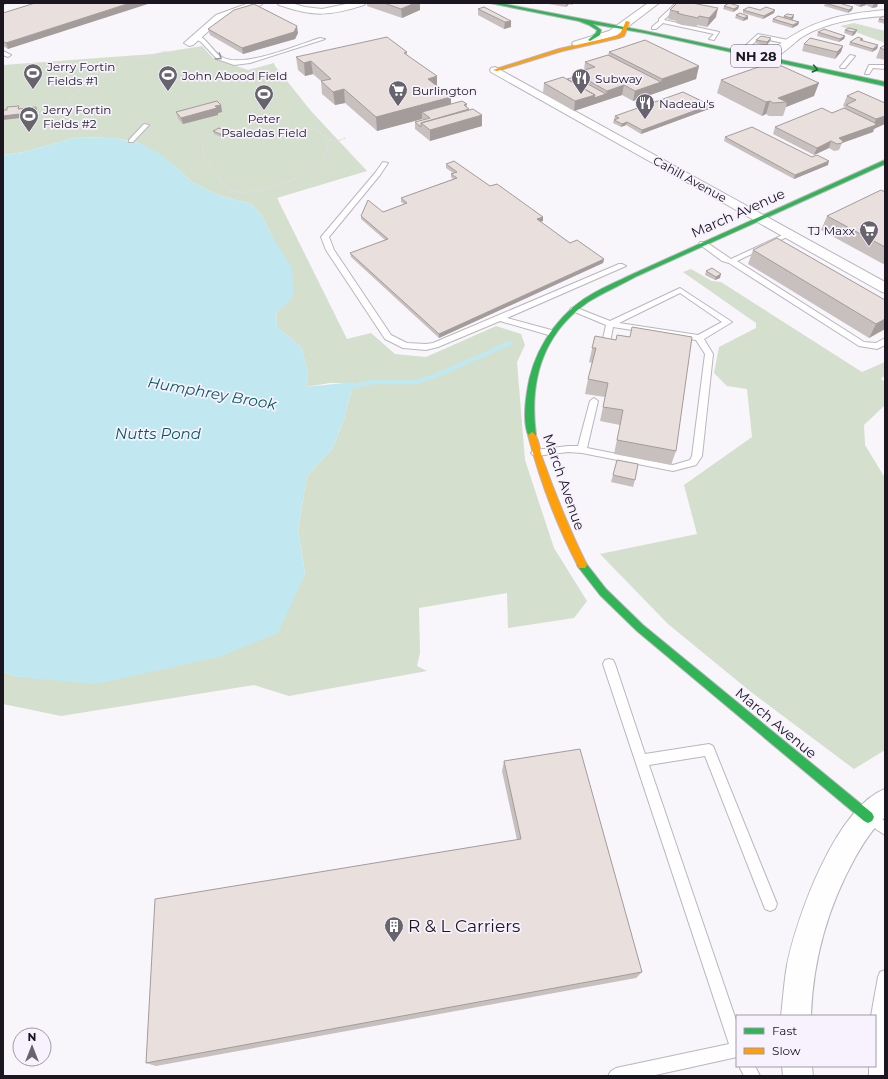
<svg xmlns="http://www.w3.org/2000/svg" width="888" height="1079" viewBox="0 0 888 1079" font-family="Montserrat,sans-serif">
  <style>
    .green { fill: #d4dfcd }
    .water { fill: #c1e8f1 }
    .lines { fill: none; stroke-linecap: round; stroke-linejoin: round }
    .stream { stroke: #c1e8f1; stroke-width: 4.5 }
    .lane-casing { stroke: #bab6be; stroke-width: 2 }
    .street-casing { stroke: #bab6be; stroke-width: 2 }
    .fast-casing { stroke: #bab6be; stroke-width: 2 }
    .slow-casing { stroke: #bab6be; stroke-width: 2 }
    .path { stroke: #dedee0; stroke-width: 1.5; stroke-dasharray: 1.5 1; stroke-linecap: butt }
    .lane { fill: #fefefe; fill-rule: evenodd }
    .street { fill: #fefefe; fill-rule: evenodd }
    .fast { fill: #30b455; fill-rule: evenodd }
    .slow { fill: #ff9f0a; fill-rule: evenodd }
    .wall { fill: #c8c0be }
    .shaded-wall { fill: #a39c9b }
    .building { fill: #e9dfdd; stroke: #a39c9b }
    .oneway { stroke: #98969a }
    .oneway2 { stroke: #245d38 }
    .labels { text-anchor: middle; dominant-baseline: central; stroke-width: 3.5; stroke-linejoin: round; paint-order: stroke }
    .far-poi-label { font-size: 12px; fill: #1b1620; stroke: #f7f2fe; text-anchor: start }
    .far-street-label { font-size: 12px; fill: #1b1620; stroke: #f7f2fe }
    .shield { fill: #f7f2fe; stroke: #5d5863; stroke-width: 1 }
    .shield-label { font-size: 13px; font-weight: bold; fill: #1b1620 }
    .street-label { font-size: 14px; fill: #1b1620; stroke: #f7f2fe }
    .water-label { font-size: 15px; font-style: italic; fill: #055964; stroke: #f7f2fe }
    .near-poi-label { font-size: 17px; fill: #1b1620; stroke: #f7f2fe; text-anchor: start }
  </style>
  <rect width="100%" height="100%" fill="#f8f5fb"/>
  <path class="green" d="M854,23L885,31V43L840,26Z
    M202,46L213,58L248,70L274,63L275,66L311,111L367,171L277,198L347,339L371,333L395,354L426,357L496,326L521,334L525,345L517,362L525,460L554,548L587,601L574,618L508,628L507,593L419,608L420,653L417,666L427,671L289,696L254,685L61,716L3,704V672L18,677L305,574L298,529L307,476L333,448L344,419L353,383H330L306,387L308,372L301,347L277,327L272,236L262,216L251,204L218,195L192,182L175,166L139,143L131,141L113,138L77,137L24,152L3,155V65L153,54Z
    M691,269L712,281L721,282L862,372L885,362V375L881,379L885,382V405L864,425L865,445L885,478V750L854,769L751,692L668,624L600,554L697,534L684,485L752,437L747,389L727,386L714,373L719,347L756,328V323L683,272Z"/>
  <path class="water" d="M77,137L113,138L139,143L157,152L175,166L192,182L218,195L251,204L262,216L272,236L292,268L293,289L292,299L276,313L277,327L301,347L308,372L306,387L353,382L344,419L333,448L307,476L298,529L305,574L278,633L219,657L96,684L18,677L3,672V155L24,152Z"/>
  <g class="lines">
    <path class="stream" d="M346,388L373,382H416L435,376L510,343"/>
    <g class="lane-casing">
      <path id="lane" d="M676,3H681L664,20L719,32L714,40L709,39L714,34L663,23L656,29H652V27L659,21V19Z
        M758,34L788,40L791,42L788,44L759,38L750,47H746V45Z
        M193,35C206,34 212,52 222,57C242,69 297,45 320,38L325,39L250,63L234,65L217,59L201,42L193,37Z
        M3,51L11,55L8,57L3,55Z
        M850,55L855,56L845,68H841L840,67Z
        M767,56L770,58L764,63L763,67L765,69L771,66L774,68L765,73L757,67L759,61Z
        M869,65H885V69L873,68L869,74H865Z
        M144,124L149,125L133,142H129V140Z
        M383,162L388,163L380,175L329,237L334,250L391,335L407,343L426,344L433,343L619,264H622L626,266L507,318L555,331V335L552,336L500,321L438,347L426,350L403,348L385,339L326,250L321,237L375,173Z
        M789,232L793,234L791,235L737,261L864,342L876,343L885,338V345L877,349L859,346L729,263L722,261L699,244L700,242H706L731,259Z
        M680,288L732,322L704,339L713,354L702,456L696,465L673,471L582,453L568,452L536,456L533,455L531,453L533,451L536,450L568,446H578L590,401L594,398L598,401L587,448L673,465L690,460L692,456L705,354L696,340L613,327L609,348L605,351L601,348L606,325L570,310L571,308H577L610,321ZM680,293L722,322L698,335L619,323Z
        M609,659L613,660L615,664L645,754L709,744L713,746L777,904L775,909L770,911L765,909L705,756L649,765L737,1023V1057L651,1076H608L611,1071L616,1068L729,1044L603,664L605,660Z
        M869,812L885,821V835L865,822L863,818L865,814Z
        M885,970V1076H869V1066H875V1016H871L878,977L880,972Z
        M739,1066H755L760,1076H744Z"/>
    </g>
    <g class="street-casing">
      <path id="street" d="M249,3H263L261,5L222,19L193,45L189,46L184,43L216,15Z
        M277,3H291L305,7L322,9L351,3H366L364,5C329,16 314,17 279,5Z
        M648,3H659L617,35L577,47L572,44L573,42L609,31Z
        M885,10V16C856,18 827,22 802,37C792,44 775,63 763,60L762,58C765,53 772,51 776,47C811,20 841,14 885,10Z
        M495,67L885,282V293L880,291L491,72L490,70L491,68Z
        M885,789V817C873,828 864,842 856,856C828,906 813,959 811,1016H781C783,999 784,982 787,965C797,916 836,808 885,789Z
        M782,1066H812L813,1076H783Z"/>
    </g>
    <g class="fast-casing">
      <path id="fast" d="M490,3H499L645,31L885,82V86L645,33L593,24L601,30L600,35L590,41L588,40L596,33L597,30L589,25L579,21Z
        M885,160V164L637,276C621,285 604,292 588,302C542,334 529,382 536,435L535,437H529C523,425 525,405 527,392C532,355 553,320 584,299C599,289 616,282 633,274Z
        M582,561L585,562L606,589L643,625L872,813L874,817L872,821L868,823L864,821L637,631L600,595L579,568L577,565L579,562Z"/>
    </g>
    <g class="slow-casing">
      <path id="slow" d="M626,21L630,22L624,36L619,38L562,51L497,71L493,70L559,49L616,36L620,34Z
        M532,432C539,435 540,453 543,460C556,496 570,531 587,565L585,568H579C557,526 540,481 528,435Z"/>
    </g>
    <path class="path" d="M68,112L86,110
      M3,120L68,112L70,101L74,94L96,79L130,61L167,51
      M222,132L246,133L247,135L316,129C325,138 333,145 345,138
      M198,140L215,132
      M203,141C202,156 207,163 216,174C220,179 223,187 230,190C251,200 317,175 326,154C328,150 326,144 325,139"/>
    <use href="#lane" class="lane"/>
    <use href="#street" class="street"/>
    <use href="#fast" class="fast"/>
    <use href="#slow" class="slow"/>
  </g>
  <path class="wall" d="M367,3H420V10L402,18L367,6Z
    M543,3H575L572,5L569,4L566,7Z
    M825,3L853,7L852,10L848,13L824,6Z
    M851,3H878L877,7L872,8L866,5L860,7Z
    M724,6H739L738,9L733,12L723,9Z
    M478,9L511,21V27L504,29L478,15Z
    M670,10L716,17L707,27L697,25L696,27L682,25L676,23V21L668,19Z
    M743,10H760L774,13L763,19L743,13Z
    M3,13L8,49L3,46Z
    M736,15L748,19L743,21L735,18Z
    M794,15L793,19L792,20L799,22L798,25L792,28L772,22L773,19L783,17L784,16Z
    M885,16V24L878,22L879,19Z
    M208,29L298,33L295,39L243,54L210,35Z
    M845,30H857L855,34L852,36L844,33Z
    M818,32L845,36L844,39L839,42L817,36Z
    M771,38L770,41L766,46L755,43L756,40Z
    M850,42L878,45L877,49L872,52L849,45Z
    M804,44L843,46L841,52L835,59L802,51Z
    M885,45V60L876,58L880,48Z
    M407,52V55L437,87L451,97V104H467V108L482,126L430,141L415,129V122L423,120L422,119L377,131L345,103L335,105L322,94L321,81L313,74L305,76L298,70L296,57Z
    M609,52L699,66L696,79L633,101L622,95L574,111L543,93L544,83L567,79L575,77V73L584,70L585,62L608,55Z
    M721,80L814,96L786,107L783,116H769L766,114L762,116L717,93Z
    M847,96L885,103L873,132L842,143L839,150L834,151L829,148L814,155L773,134L775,127L832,113L844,108L845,107L843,106Z
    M221,105L222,112L218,113V115L183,124L178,119L176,112Z
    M710,105L709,109L641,134L626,125L621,127L613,123L615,116Z
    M213,131H225L226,134L221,137L214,134Z
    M725,137L812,157L828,165L794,179L724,141Z
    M446,164L490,186L543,217V221L540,222L570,243L604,259L603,263L439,338L351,257L350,253L385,240L361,219V216L383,212L404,204L401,202V198L453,179L451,177V174L453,173L446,168Z
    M885,192V265L821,230L827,216Z
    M753,250L885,300V329L869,338L748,264Z
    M706,271L720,278L715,280L705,275Z
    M595,336L676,451L671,465L614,454L620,425L600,421L605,397L585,394L588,379L592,363L589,362Z
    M613,475L635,480L633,487L611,482Z
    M504,761L642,972L636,978L156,1066L146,1063L517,840L502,771Z"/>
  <path class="shaded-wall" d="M3,3H9L3,5Z
    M130,3H151L8,49L6,43Z
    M415,3H420V10L402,18L401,9Z
    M567,3H569V4L566,7Z
    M861,3H866V5L860,7Z
    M874,3H878L877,7L872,8Z
    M739,6L738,9L733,12L734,9Z
    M853,7L852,10L848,13L849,10Z
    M718,8L716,17L707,27L709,18Z
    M775,10L774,13L763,19L764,16Z
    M794,15L793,19L790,21L791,18Z
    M748,16V19L743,21L744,18Z
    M511,21V27L504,29L505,22Z
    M799,22L798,25L792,28L793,25Z
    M297,26L298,33L295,39L243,54L242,48Z
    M857,30L855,34L852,36L853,32Z
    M845,36L844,39L839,42L840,39Z
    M771,38L770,41L766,46L767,42Z
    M878,45L877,49L872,52L873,49Z
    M843,46L841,52L835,59L837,52Z
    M311,61L313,74L305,76L304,63Z
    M699,66L696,79L633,101L635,91L661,82L662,79Z
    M437,76V90L428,79Z
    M819,83L814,96L786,107L787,102L778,98Z
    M624,85L622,95L574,111L575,101L595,95L606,94L607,91Z
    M344,89L345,103L335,105L333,92Z
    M451,97V111L422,112V119L377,131L376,117Z
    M770,101L766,114L762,116L766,102Z
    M221,105L222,112L218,113V115L183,124L181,118Z
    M710,105L709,109L641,134L642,130Z
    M36,107L37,110V113L29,114V117L3,120V116L28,110Z
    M482,115V126L430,141V130Z
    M885,116V124L874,129L873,132L842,143L839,138L874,125L876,119Z
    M627,122L626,125L621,127L622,124Z
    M225,131L226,134L221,137L220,134Z
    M831,141L829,148L814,155L817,148Z
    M829,161L828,165L794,179L795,175Z
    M543,217V221L536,223L537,219Z
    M604,259L603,263L439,338V334Z
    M721,274L720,278L715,280L716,277Z
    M885,319V329L869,338L876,324Z"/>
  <path class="building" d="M35,3H130L6,43L3,41V13Z
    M384,3H415L401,9Z
    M677,3H692L718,8L709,18L699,16L698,18L684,15L677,13L679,12L670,10Z
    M729,3L739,6L734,9L724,6Z
    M825,3H839L853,7L849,10Z
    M254,4L297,26L294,32L242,48L208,29L234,10Z
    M484,7L511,21L505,22L478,9Z
    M749,7L760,10L766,7L775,10L764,16L743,10Z
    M740,13L748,16L744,18L736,15Z
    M787,14L794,15L791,18L784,16Z
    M778,16L799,22L793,25L773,19Z
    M884,16H885V20L879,19Z
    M849,28L857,30L853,32L845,30Z
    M824,29L845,36L840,39L818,32Z
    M761,36L771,38L767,42L756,40Z
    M387,37L407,52L404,53L437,76L428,79L451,97L376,117L344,89L333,92L321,81L331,79L311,61L304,63L296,57Z
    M858,37L863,39L860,40L878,45L873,49L850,42Z
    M810,38L843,46L837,52L804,44Z
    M645,40L699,66L662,79L609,52Z
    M885,45V50L880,48Z
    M608,55L661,82L635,91L624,85L607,91L575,73L595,67L585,62Z
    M773,62L819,83L778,98L787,102L773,103L770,101L766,102L721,80Z
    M563,77L595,95L575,101L544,83Z
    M575,77L606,94L594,98L595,95L567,79Z
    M858,91L885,103V116L876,119L846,105L856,100L847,96Z
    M683,92L710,105L642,130L627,122L622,124L614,120L619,118L615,116Z
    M217,101L221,105L215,106L217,108L181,118L176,112Z
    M462,101L467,104L464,105L469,109L421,123V127L415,122L430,118L422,112Z
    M19,106L18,109L36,107V109L28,110V113L3,116V110H7V107Z
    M822,108L832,113L844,108L875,123L876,125L839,138L843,141L842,143L837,144L831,141L817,148L775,127Z
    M473,109L482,115L430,130L421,123Z
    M752,127L812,157L817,155L829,161L795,175L725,137Z
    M219,128L225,131L220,134L213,131Z
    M454,161L490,186L497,184L543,217L537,219L570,243L577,240L604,259L439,334L350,253L388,239L361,216L368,200L383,212L407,203L401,198L457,178L451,174L457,172L446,164Z
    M881,190L885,192V247L827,216Z
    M777,238L885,300V319L876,324L753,250Z
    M712,268L721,274L716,277L706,271Z
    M632,327L692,337L676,451L617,440L623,410L603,407L608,383L588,379L596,348H592L595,336L616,340L617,335L630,337Z
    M617,460L638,464L635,480L613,475Z
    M580,749L642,972L146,1063L155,899L521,839L504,761Z"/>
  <defs><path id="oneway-chevron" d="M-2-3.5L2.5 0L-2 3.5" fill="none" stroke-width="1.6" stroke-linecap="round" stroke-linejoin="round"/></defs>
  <use class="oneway" href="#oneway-chevron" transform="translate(219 57) rotate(35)"/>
  <use class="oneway2" href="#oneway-chevron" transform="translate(815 69) rotate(12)"/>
  <defs>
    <g id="stadium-pin" transform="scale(1)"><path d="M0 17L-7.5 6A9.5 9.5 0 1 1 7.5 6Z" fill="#68646d" stroke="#f7f2fe"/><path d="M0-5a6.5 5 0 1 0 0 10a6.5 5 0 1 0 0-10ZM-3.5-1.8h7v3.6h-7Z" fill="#fff"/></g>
    <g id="restaurant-pin" transform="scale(1)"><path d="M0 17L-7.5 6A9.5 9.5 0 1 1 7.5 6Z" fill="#68646d" stroke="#f7f2fe"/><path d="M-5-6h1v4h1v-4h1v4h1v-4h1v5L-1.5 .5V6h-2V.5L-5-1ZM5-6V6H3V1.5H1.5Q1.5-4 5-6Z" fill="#fff"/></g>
    <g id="supermarket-pin" transform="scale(1)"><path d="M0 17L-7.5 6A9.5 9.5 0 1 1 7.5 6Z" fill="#68646d" stroke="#f7f2fe"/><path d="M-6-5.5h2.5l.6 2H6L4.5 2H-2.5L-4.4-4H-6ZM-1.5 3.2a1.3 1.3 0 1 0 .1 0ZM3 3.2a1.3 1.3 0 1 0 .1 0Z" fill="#fff"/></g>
    <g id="building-pin" transform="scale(1)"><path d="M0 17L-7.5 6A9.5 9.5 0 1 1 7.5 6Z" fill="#68646d" stroke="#f7f2fe"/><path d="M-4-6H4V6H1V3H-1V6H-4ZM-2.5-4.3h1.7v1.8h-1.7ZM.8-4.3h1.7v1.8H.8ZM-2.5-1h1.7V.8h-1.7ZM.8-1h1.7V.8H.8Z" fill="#fff"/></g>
  </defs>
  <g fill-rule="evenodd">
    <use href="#stadium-pin" x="33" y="73"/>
    <use href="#stadium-pin" x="168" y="75"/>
    <use href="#restaurant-pin" x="581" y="78"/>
    <use href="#supermarket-pin" x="398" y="90"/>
    <use href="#stadium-pin" x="264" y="94"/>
    <use href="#restaurant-pin" x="645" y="103"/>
    <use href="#stadium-pin" x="29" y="116"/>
    <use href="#supermarket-pin" x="869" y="230"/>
    <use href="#building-pin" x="394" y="926"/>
  </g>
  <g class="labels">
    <g class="far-poi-label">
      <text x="47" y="66">Jerry Fortin<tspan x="47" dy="14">Fields #1</tspan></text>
      <text x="182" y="75">John Abood Field</text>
      <text x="595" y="78">Subway</text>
      <text x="412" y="90">Burlington</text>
      <text x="659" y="103">Nadeau's</text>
      <text x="43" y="109">Jerry Fortin<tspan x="43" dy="14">Fields #2</tspan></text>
      <text x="264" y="118" text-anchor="middle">Peter<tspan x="264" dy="14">Psaledas Field</tspan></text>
      <text x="855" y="230" text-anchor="end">TJ Maxx</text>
    </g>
    <g class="far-street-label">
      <text transform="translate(690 179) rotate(29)">Cahill Avenue</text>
    </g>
    <rect class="shield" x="731" y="45" width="50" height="22" rx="3"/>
    <g class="shield-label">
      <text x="756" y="56">NH 28</text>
    </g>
    <g class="street-label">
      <text transform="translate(738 213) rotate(-24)">March Avenue</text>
      <text transform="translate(564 482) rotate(71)">March Avenue</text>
      <text transform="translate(776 723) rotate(40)">March Avenue</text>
    </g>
    <g class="water-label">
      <text transform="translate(212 393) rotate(10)">Humphrey Brook</text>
      <text x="158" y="433">Nutts Pond</text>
    </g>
    <g class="near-poi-label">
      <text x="408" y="926">R &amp; L Carriers</text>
    </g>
  </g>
  <rect width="888" height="1079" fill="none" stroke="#1b1620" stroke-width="8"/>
  <rect x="736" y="1015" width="140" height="52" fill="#f7f2fe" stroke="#9f9aa5"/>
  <rect x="744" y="1028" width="20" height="6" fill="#30b455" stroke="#9f9aa5"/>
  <text x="772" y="1035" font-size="12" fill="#1b1620">Fast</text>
  <rect x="744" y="1048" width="20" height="6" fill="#ff9f0a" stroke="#9f9aa5"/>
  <text x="772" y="1055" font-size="12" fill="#1b1620">Slow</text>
  <g transform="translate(32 1047)"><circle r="19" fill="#f7f2fe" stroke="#9f9aa5"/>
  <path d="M0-3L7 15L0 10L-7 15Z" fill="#68646d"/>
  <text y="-6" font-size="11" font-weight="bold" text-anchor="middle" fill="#1b1620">N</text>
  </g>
</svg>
